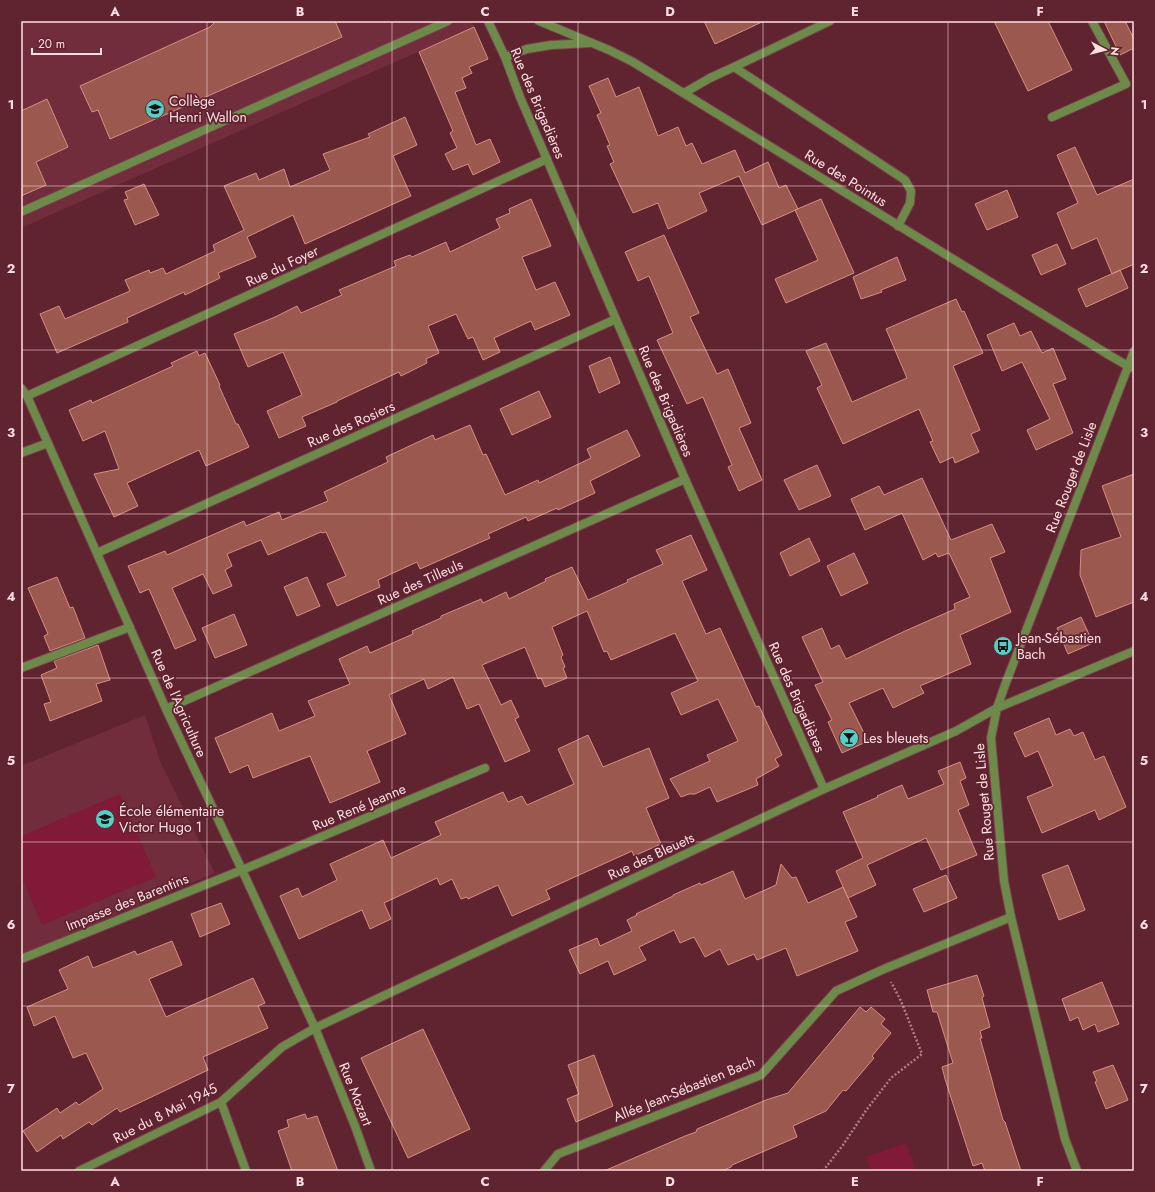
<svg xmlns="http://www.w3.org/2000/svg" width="1155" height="1192" viewBox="0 0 1155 1192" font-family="Jost,sans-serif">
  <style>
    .built { fill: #712d3c }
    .green { fill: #801a38 }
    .building { fill: #9b584e; stroke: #d78e83 }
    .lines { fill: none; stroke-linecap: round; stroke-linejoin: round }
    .lane-casing { stroke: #79414c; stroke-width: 10 }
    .street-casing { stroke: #79414c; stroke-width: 10 }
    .path { stroke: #ad7e86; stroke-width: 2.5; stroke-dasharray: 2 2; stroke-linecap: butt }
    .lane { stroke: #6d8a4b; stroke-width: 8 }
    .street { stroke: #6d8a4b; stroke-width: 8 }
    .grid { fill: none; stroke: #ffdfe2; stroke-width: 1; stroke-opacity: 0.55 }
    .labels { text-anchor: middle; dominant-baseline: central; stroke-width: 3.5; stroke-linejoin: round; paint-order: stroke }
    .poi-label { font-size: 14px; fill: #ffdfe2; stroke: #602330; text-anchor: start }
    .street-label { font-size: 14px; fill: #ffdfe2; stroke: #602330 }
    .neatline { fill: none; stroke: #ffdfe2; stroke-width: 1.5 }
    .grid-label { font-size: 13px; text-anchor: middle; font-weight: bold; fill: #ffdfe2 }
  </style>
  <rect width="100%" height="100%" fill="#602330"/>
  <path class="built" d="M21,21H472L474,27L21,228Z
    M145,715L160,761L215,873L21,955V766Z"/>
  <path class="green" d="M120,794L156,877L42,925L21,876V836Z
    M906,1143L916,1171H871L866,1157Z"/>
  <path class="building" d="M216,21H335L342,37L110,139L98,110L92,112L80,86L210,27Z
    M704,21H764L715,44Z
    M994,21H1048L1072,70L1028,91Z
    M1104,21H1125L1134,39V48L1120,55Z
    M474,27L488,59L469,67L472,73L462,78L466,88L455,92L476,145L490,139L500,162L473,175L468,164L453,170L445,154L457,148L450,133L453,131L419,52Z
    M608,78L616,97L639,87L658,136L678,127L686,146L692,143L702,164L735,150L745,173L768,162L779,188L786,185L798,209L762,225L739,176L699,193L707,211L668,229L658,203L633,213L610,164L614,162L607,146L610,145L597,115L601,113L589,86Z
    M47,99L68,147L36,162L46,185L21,196V111Z
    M405,117L417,145L393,156L411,196L305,244L293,215L247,237L256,257L218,273L220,278L185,295L184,292L127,318L128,322L57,353L40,314L59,306L65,319L130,291L125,280L149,270L150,273L163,268L166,274L215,251L213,245L244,230L224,186L256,173L259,180L284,169L290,187L330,170L323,154L370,137L368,134Z
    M1075,147L1097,195L1134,179V264L1112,274L1097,238L1072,249L1057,213L1078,203L1057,155Z
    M144,184L159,215L135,225L124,200L128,199L125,192Z
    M1007,190L1018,217L987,230L975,204Z
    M531,199L551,246L522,257L536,290L555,282L570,315L535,330L531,321L494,338L500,352L483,360L473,337L468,339L456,314L428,326L439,353L426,359L427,363L401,376L399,372L337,401V402L302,417L306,426L279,438L267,411L302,395L283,352L248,367L234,334L275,317L297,306L301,313L342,295L339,290L396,266L394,261L410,255L412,257L446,242L450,252L500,228L496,219L510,213L509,209Z
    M821,199L854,273L786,303L775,279L818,260L795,210Z
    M664,235L699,313L690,317L717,374L728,369L751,423L739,428L762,480L739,491L728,467L732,465L703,397L687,404L657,340L673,333L649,276L638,281L625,252Z
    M1057,244L1066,264L1041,275L1032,255Z
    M897,257L906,280L881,290L882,292L861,299L853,277Z
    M1120,270L1128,288L1086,307L1078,289Z
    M956,299L962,312L964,311L983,353L953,366L980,430L971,434L979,452L955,463L953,457L940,463L930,442L933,441L919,409L843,444L817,388L822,385L806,351L826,343L852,402L907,378L886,329Z
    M1014,323L1020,336L1031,331L1042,353L1053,348L1066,379L1053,384L1073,433L1036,450L1027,430L1050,419L1022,362L1002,371L987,335Z
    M197,351L199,356L205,353L220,385L219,386L236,424H238L249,447L206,466L199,450L127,483L138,506L114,517L94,474L119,469L105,431L83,441L69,410L91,400L92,403L173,366L171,363Z
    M610,357L620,383L599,393L589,366Z
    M539,391L551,417L512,435L500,409Z
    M470,425L483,455L486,454L505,495L538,480L539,483L591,458L587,449L627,430L640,456L590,481L595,493L558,510L557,508L528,521L526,517L488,534L490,538L420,569L417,562L378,580L380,587L337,606L327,584L346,576L326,532L322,533L321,532L268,555L261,540L227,554L232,566L225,570L232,586L213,594L203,574L172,588L196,640L175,649L149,589L140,593L128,566L165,551L167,555L244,521L246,526L279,512L282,520L328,501L324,492L388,462L386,457L433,435L435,440Z
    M817,465L831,496L799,510L784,480Z
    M1134,474V602L1096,617L1080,575L1081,550L1121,537L1102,486Z
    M922,478L951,540L992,524L1005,552L990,558L1011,612L960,635L971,664L920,686L924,693L893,708L883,688L849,703L868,741L842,753L828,722L832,720L815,685L823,682L802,637L822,628L831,649L839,645L846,659L905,631L955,609L954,604L970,597L949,553L938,557L936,553L923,560L902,513L865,530L851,499L879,486L884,495Z
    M691,535L707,570L682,581L706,634L720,628L756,707L759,706L782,755L775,759L779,766L756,779L758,785L717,802L710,787L695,794H689L681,797L670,779L710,761L707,755L738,741L718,699L681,715L671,693L698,681L675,633L611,660L607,651L604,652L587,611L552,627L563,655L561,657L565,667L563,668L567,678L545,687L541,678L538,679L525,647L482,665L501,705L511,700L519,717L515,719L530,751L505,762L479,704L467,709L453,677L428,689L424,679L389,695L406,734L367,751L380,782L330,803L310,756L253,778L248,765L230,773L215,738L272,713L279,731L315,716L308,701L350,684L339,659L367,646L370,653L413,634L412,631L441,618V616L481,599L483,603L506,592L509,599L546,581L545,579L572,567L588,600L628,582L627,580L663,564L656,550Z
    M809,538L820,561L790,576L780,553Z
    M854,553L868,583L841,596L827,566Z
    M57,577L70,608L73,607L85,638L50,651L44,636L48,634L28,588Z
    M307,577L320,606L297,616L284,587Z
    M234,614L247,645L215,658L202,628Z
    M1081,617L1093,643L1068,654L1057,628Z
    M98,645L110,680L96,684L102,701L50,721L44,704L51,702L41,675L57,668L54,661Z
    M1049,718L1056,735L1070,729L1074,736L1083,732L1095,760L1104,756L1126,807L1099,820L1095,810L1042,833L1027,797L1053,786L1038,751L1025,757L1014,733Z
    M588,735L603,767L649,748L669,798L646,808L661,844L634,856L632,851L546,890L550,899L512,916L498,885L468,899L467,897L461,899L452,879L440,885L437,878L384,903L391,919L370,929L362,910L299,939L280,896L298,888L302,897L337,880L330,864L383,840L391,858L441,835L435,822L503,792L508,802L522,796L527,805L574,784L558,749Z
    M960,762L966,778L960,781L969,805L958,810L977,855L941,870L926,838L867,865L876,885L848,898L836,871L863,858L843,812L878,797L877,796L902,785L908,799L944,784L938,771Z
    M781,864L792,878L796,877L808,903L843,887L857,917L845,922L858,951L797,976L786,948L757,960L754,954L728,965L720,949L705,957L694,937L680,943L674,930L639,947L646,960L614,975L608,961L580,974L569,950L597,938L600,946L632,931L627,920L637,915L636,914L673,896V895L700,883L701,885L733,871L745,899L776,885Z
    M1068,865L1085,910L1059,920L1042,875Z
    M946,875L957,898L924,912L913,889Z
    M221,903L230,924L200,937L191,914Z
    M172,941L182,965L149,979L166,1017L253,978L265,1003L258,1006L268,1028L203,1057L208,1070L120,1112L117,1108L92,1125L89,1122L63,1139L61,1135L37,1152L23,1131L57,1108L60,1113L76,1102L79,1105L103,1089L86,1053L73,1058L55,1016L34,1026L27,1007L68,989L59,970L88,956L93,968L135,951L137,955Z
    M977,975L984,996L982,998L990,1027L980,1031L982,1038H980L993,1084V1085L1003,1120L1005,1122L1021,1171H985L982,1163L973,1166L945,1079L942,1067L953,1063L937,1012H933L927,990Z
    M1102,982L1119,1024L1098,1032L1095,1024L1083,1030L1078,1017L1070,1021L1062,999Z
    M860,1007L866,1012L871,1007L885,1019L881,1024L891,1033L872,1056L874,1058L846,1091L843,1090L826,1111L793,1126L797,1137L732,1165L731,1167L722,1171H604L685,1136L696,1132L697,1129L766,1100L788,1093Z
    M423,1029L470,1129L408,1158L361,1058Z
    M594,1055L613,1106L576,1122L567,1099L579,1094L568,1065Z
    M1113,1065L1128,1100L1106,1109L1095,1082L1097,1081L1093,1072Z
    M305,1114L307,1119L317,1116L338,1171H292L278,1131L289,1127L287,1120Z"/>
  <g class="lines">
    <g class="lane-casing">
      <path id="lane" d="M734,67L905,180L911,191L910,203L898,226
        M684,93L710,78L734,67L830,21
        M1052,117L1126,84L1092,21
        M21,212L448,21
        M21,453L48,443
        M544,1171L558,1154L761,1075L836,991L884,969L1011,917"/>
    </g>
    <g class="street-casing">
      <path id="street" d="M488,21L505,57L520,97L685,479L824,789
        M539,21L609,50L633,62L1109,355L1128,366L1134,368
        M505,57L527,49L551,45L589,43
        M21,388L27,396L166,709L242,870L315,1028L355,1126L371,1171
        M27,396L547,159
        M97,553L616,319
        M21,668L130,627
        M166,709L685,479
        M21,959L242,870L485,768
        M221,1102L246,1171
        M79,1171L221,1102L282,1047L315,1028L824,789L956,731L997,708L1134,651
        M1077,1171L1065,1139L1011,917L1004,881L991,738L997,708L1005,685L1134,351"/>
    </g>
    <path class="path" d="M823,1171L843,1145L867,1109L891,1078L922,1054L901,1001L891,982"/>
    <use href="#lane" class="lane"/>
    <use href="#street" class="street"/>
  </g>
  <path class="grid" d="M207,21V1171M392,21V1171M578,21V1171M763,21V1171M948,21V1171M21,186H1134M21,350H1134M21,514H1134M21,678H1134M21,842H1134M21,1006H1134"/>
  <defs>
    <g id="school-disc" transform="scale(1)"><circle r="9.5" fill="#55cec6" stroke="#602330"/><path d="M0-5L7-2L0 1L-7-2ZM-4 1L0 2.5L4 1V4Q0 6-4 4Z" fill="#111"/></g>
    <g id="bus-disc" transform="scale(1)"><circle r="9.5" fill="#55cec6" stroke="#602330"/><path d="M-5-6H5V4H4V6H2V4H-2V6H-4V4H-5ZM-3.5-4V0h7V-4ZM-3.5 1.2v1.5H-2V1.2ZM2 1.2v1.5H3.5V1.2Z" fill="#111"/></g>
    <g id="bar-disc" transform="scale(1)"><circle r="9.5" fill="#55cec6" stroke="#602330"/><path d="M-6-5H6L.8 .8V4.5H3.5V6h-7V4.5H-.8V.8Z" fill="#111"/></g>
  </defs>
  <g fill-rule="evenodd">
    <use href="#school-disc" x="155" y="109"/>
    <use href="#bus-disc" x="1003" y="646"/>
    <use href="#bar-disc" x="849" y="738"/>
    <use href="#school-disc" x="105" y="819"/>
  </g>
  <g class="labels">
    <g class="poi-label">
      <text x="169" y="101">Collège<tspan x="169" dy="16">Henri Wallon</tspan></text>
      <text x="1017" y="638">Jean-Sébastien<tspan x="1017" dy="16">Bach</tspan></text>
      <text x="863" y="738">Les bleuets</text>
      <text x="119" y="811">École élémentaire<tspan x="119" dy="16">Victor Hugo 1</tspan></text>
    </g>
    <g class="street-label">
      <text transform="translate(538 103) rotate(67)">Rue des Brigadières</text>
      <text transform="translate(846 178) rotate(32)">Rue des Pointus</text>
      <text transform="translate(282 266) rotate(-25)">Rue du Foyer</text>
      <text transform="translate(666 401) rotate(67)">Rue des Brigadières</text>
      <text transform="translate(351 424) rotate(-24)">Rue des Rosiers</text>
      <text transform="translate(1071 477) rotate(-69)">Rue Rouget de Lisle</text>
      <text transform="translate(420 582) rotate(-24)">Rue des Tilleuls</text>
      <text transform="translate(797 697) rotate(66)">Rue des Brigadières</text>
      <text transform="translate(179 703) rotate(66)">Rue de l'Agriculture</text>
      <text transform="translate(984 802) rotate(-95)">Rue Rouget de Lisle</text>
      <text transform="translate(359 807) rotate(-23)">Rue René Jeanne</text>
      <text transform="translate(651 856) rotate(-25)">Rue des Bleuets</text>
      <text transform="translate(127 902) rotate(-22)">Impasse des Barentins</text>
      <text transform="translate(684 1089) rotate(-22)">Allée Jean-Sébastien Bach</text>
      <text transform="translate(356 1094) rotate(68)">Rue Mozart</text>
      <text transform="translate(165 1113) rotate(-27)">Rue du 8 Mai 1945</text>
    </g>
  </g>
  <rect width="1155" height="1192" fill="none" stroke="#602330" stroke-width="44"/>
  <g transform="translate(1105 50) rotate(97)" stroke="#602330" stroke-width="3" paint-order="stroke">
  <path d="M0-3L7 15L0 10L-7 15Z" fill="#ffdfe2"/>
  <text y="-6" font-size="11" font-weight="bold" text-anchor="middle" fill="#ffdfe2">N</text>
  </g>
  <path d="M32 48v6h69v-6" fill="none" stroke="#ffdfe2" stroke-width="2"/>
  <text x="38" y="48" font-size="12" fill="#ffdfe2" stroke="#602330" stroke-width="3" paint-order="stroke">20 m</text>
  <rect x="22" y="22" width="1111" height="1148" class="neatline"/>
  <g class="grid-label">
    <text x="115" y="16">A</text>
    <text x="300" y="16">B</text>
    <text x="485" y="16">C</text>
    <text x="670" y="16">D</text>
    <text x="855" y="16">E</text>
    <text x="1040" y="16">F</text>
    <text x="11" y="109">1</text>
    <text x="1144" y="109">1</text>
    <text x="11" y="273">2</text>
    <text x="1144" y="273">2</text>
    <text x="11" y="437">3</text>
    <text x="1144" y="437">3</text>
    <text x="11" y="601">4</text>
    <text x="1144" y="601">4</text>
    <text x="11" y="765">5</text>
    <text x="1144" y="765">5</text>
    <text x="11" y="929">6</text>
    <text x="1144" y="929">6</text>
    <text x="11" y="1093">7</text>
    <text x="1144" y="1093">7</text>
    <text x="115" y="1186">A</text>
    <text x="300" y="1186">B</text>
    <text x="485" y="1186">C</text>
    <text x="670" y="1186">D</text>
    <text x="855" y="1186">E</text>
    <text x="1040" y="1186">F</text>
  </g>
</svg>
